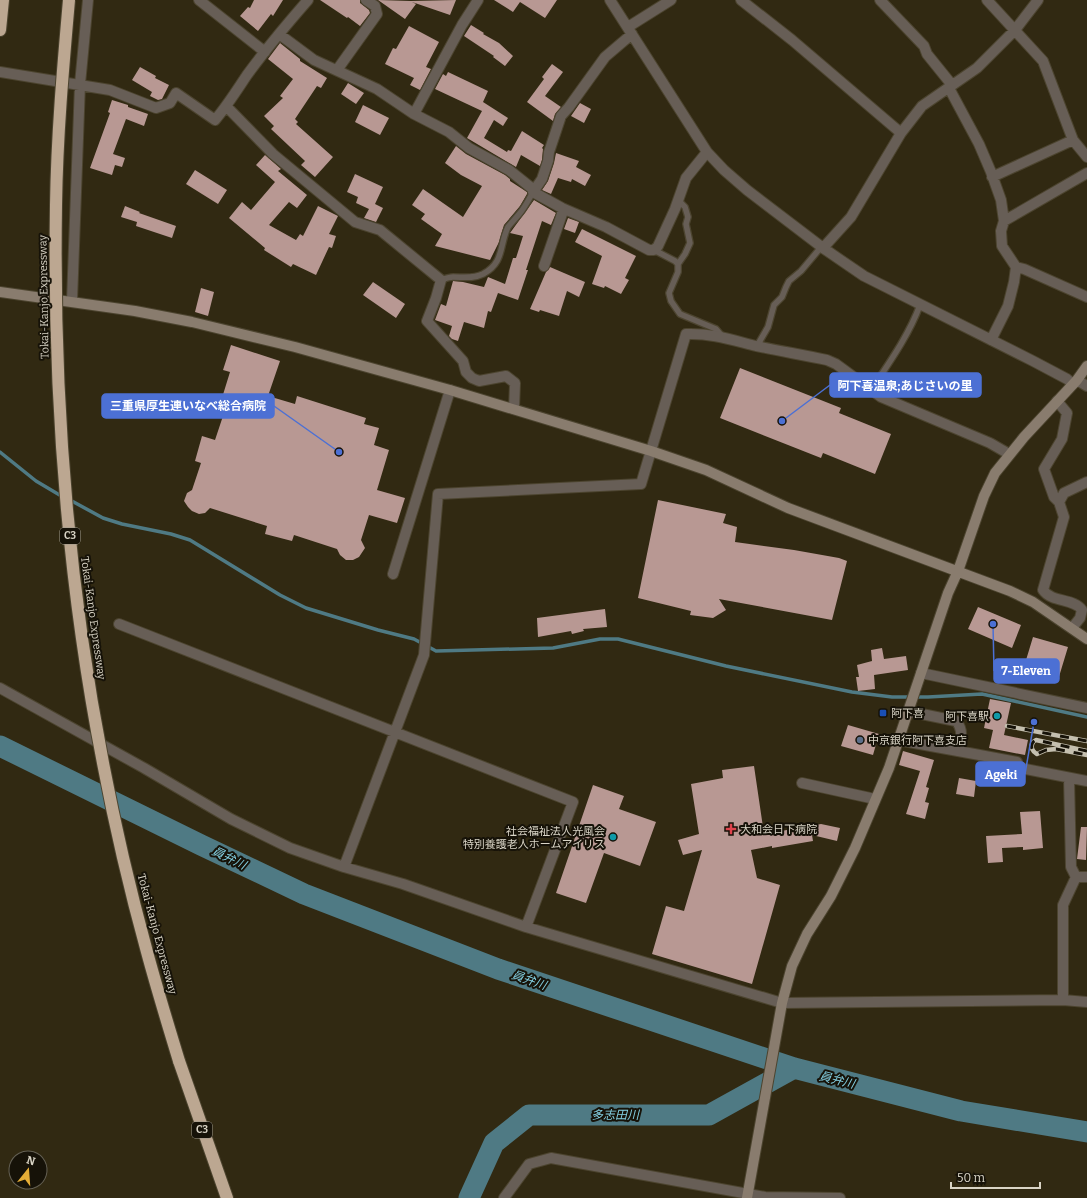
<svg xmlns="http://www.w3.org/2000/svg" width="1087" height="1198" viewBox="0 0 1087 1198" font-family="Bitter,'Noto Sans JP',serif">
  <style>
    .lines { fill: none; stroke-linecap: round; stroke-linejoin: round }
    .stream { stroke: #4f7a84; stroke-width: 3.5 }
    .river { stroke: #4f7a84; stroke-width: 21 }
    .building { fill: #b89893 }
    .lane-casing { stroke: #4c442f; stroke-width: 8 }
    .street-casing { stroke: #4c442f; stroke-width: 12 }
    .secondary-casing { stroke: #4c442f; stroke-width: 12 }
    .highway-casing { stroke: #4c442f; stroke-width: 14 }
    .lane { stroke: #675e56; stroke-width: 5.5 }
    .street { stroke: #675e56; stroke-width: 10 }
    .secondary { stroke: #897c6e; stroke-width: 10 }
    .highway { stroke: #bca791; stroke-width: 12 }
    .rail-casing { stroke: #c4bfaf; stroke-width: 4.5 }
    .rail { stroke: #161208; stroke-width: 3; stroke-dasharray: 9; stroke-linecap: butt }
    .highway-bridge-casing { stroke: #4c442f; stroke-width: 14; stroke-linecap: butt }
    .highway-bridge { stroke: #bca791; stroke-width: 12 }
    .transit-dot { fill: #1a4fb4; stroke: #161208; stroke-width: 1.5 }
    .culture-dot { fill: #0f9aa8; stroke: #161208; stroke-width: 1.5 }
    .service-dot { fill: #5c6f8a; stroke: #161208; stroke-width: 1.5 }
    .health-dot { fill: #e0444e; stroke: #161208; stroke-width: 1.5 }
    .labels { text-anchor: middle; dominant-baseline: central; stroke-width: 4; stroke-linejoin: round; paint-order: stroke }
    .shield { fill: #161208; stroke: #9e9a8d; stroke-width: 1 }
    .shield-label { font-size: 10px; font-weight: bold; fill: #d9d4c6 }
    .street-label { font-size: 11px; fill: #d9d4c6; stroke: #161208 }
    .poi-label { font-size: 11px; fill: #d9d4c6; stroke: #161208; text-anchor: start }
    .water-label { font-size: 12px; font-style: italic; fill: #84d0e3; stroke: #161208 }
    .leader { fill: none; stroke: #4c70d4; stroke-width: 1.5 }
    .callout-dot { fill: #4c70d4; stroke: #161208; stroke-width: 1.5 }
    .callout { fill: #4c70d4; stroke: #4c70d4; stroke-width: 1.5 }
    .callout-label { font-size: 12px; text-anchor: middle; font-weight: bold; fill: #fff }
  </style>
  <rect width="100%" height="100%" fill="#312912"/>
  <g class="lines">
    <path class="stream" d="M0,452L36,481L63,497
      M70,500L103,518L122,524L171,534L190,540L280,595L306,608L378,630L414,639L436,651L553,648L600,639H618L726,666L852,692L892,697H928L982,694L1087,717"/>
    <path class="river" d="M0,746L201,845L304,894L498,969L794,1068L961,1111L1087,1132
      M469,1198L494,1143L529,1115H709L794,1068"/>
  </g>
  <path class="building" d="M254,0H283L273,16L271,14L258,31L240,16L248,7L250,8Z
    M320,0H360V3L369,10L370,13L360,26L348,17L347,18Z
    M378,0L411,1L456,0L450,15L412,2L416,4L405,19Z
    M494,0H557L545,18L520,2L513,12Z
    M471,25L484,33L483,34L499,43L513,56L505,66L493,57L494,56L464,36Z
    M409,26L439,42L426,67L431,69L420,90L410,85L414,78L385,64L393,48L396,49Z
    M280,43L300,59V61L327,78L321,88L317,86L295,119L298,122L296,124L333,157L315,177L301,165L305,161L271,129L274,126L264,116L283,98L280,96L293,79L268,59Z
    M552,64L563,72L545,96L561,107L555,114L553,121L527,102L544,79L542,77Z
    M140,67L156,76L155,78L169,85L162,99L158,100L150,96L152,92L132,80Z
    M448,72L488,91L483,102L508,118L503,126L494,120L484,138L507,152L508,150L511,151L522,131L544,145L542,148L543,149L542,160L540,166L521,155L516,167L467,138L482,111L435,89L443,74L446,76Z
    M348,83L364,93L356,104L341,94Z
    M112,100L128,105V107L148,114L144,126L126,119L113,154L125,158L122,167L115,165L112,175L90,168L110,113L108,112Z
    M580,103L591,109L584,123L571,116Z
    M363,105L389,118L380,135L355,122Z
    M456,146L466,154L505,175L510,179V181L527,192V194L520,206L504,225L499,242L490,260L435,246L442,234L421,219L425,214L412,205L423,189L463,217L482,186L461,175L445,163Z
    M556,153L579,161L576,167L591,175L585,186L572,179L571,182L558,178L551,194L542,190L548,181L554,163Z
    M265,155L281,169L278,171L307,195L297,208L289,202L269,225L296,240L300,234L303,236L318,206L338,216L329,234L336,236L332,248L329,247L316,275L293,264L291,267L264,250L265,248L229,218L242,202L251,210L275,182L256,165Z
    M195,170L227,190L218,204L186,184Z
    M355,174L383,187L375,204L383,208L376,222L364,218L369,209L356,203L358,197L347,192Z
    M534,200L556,213L551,225L542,221L526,270H528L518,300L498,293L491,312L488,311L484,328L464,322L458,341L452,339L449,336L452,326L435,320L441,304L446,306L453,281L463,282L484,287L488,277L505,284L513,258H516L523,236L510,233Z
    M125,206L140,212L139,213L176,226L172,238L136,226L137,222L121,217Z
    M568,218L579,222L575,233L564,229Z
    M582,229L636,256L625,278L629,280L621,294L605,286L604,288L592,284L602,256L575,242Z
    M550,267L585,282L579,297L567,291L559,316L540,310L539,312L530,309L546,272Z
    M373,282L405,304L396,318L363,295Z
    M201,288L214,292L208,316L195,312Z
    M231,345L280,361L268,396L295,404L297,396L366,418L364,424L379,428L374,445L389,450L377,490L405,498L397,523L369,515L361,540L365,548L359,557L353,560H346L340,555L337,549L294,535L292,541L265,534L267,526L210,508L205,513L199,514L192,511L188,507L184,501L187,493L192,490L201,463L195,461L202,436L215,440L223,416L217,414L230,372L223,370Z
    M740,368L841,408L839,413L891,434L875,474L823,453L821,458L720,418Z
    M658,500L726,514L723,523L737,527L735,542L794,550L839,558L847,561L832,620L719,599L726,610L713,618L690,615L691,611L638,598Z
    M978,607L1021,625L1012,648L968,629Z
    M605,609L607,627L583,629L584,631L572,634L571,631L538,637L537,618Z
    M1033,637L1068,647L1058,680L1023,670Z
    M882,648L884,659L906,656L908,670L874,675L875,689L858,691L856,677H859L857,665L872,661L871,650Z
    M990,699L1011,703L1004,735L1028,740L1025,755L989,748L993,730L984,728Z
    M848,725L879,734L873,755L841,746Z
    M903,751L934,760L926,787L929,788L925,802L929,803L925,819L906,814L920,771L899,765Z
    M754,766L764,834L821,824L840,828L837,841L812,835L813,841L772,848V846L751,850L757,878L780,885L752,984L652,954L666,906L684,911L702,850L683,855L678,840L699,834L691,784L723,778L722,770Z
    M959,778L976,781L974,797L956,794Z
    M593,785L624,796L619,809L656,822L640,866L604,853L586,903L556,893Z
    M1040,811L1043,848L1023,850V847L1002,848L1003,862L988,863L986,836L1022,834L1020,812Z
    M1081,827H1087L1086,860L1077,859Z"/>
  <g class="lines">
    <g class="lane-casing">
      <path id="lane" d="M678,200L685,207L688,217L686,224L690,243L685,254L678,264
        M654,250L675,261L678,264V272L669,293L671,301L680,314L716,329L722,336
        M441,280C444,279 449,277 453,277C463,277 473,279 483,274C505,262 499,245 508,227C512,222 516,218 520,213C525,207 529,199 533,192
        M757,346L768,327L774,305L782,297L786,287L789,281L801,271L822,246
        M871,390C889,363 909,335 920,305"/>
    </g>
    <g class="street-casing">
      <path id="street" d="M199,0L265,52
        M610,0L707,152L724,170L747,190L823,248L864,276L1033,361L1067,379L1073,384
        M741,0L792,40L901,133
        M880,0L924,46L927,54L952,85
        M987,0L1043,61L1073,140L1087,157
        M628,27L671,0
        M279,34L314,60L377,89L414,114L449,132L469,148L509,170L534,190
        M632,34L605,57L569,107L561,116L549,152L548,161L542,179L533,192L562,208L606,227L649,250H654L658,246L675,209L686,178L707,152
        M337,70L377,14L375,6L366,0
        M0,72L110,90L156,108L170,103L176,93L215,120C227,106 237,90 247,75C266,49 287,24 308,0
        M949,88L979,144L991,172L1001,200L1004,221L1001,231L1002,246L1016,267L1014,282L1008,306L991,340
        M226,106L273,154L355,222L380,230L441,280L436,298L427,321L463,361L466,372L472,378L479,381L506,376L515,383L514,409
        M414,114L462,25L478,0
        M992,177L1073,140
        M1004,221L1087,173
        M823,248L851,217L901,133L922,106L977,68L1015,30L1038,0
        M544,266L562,214V208
        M1016,267L1024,269L1087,297
        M72,301L80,84L88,0
        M1077,380L1087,386
        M1057,401L1067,413L1062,439L1044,469L1054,497L1059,502
        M393,574L450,390
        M119,624L573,802L526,927
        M1072,628L1080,618L1082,610C1074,598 1052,603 1043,590L1064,517L1059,502L1064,493L1087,482
        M921,673L1087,708
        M0,688L144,768L231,819L290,848L344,867L403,884L526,927L782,1003L1063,1000L1087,1002
        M898,740L958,751C961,740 964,730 956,721L907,711
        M958,751L1017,762L1015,767L1087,781
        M1069,778L1071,867L1076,877
        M802,783L875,799
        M344,867L424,655L438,494L641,484L686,334C711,333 732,340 756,346C780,351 803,355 827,360L836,364L881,397L990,443L1009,454
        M1076,877H1087
        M1063,1000V905L1076,877
        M504,1198L529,1164L551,1158L765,1197L840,1198"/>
    </g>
    <g class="secondary-casing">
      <path id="secondary" d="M0,292L135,311L192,322L295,347L450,390L651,451L706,470L788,508L1010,591L1033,602L1087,639
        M747,1198L782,1003L792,966L807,934L831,896L855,848L889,768L948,593L958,571L984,496L995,473L1024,437L1077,380L1087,366"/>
    </g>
    <g class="highway-casing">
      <path id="highway" d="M0,30L3,0
        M179,1061L227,1198"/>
    </g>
    <use href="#lane" class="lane"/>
    <use href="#street" class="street"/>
    <use href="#secondary" class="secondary"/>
    <use href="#highway" class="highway"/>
    <g class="rail-casing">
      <path id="rail" d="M1007,726L1087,741
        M1087,751L1036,740L1033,742C1030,747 1032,751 1037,754L1046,750L1056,749L1087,755"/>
    </g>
    <use href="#rail" class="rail"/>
    <g class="highway-bridge-casing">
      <path id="highway-bridge" d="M69,0C63,68 57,136 56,205C53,392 67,579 103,763C115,826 130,890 147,952C157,989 168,1025 179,1061"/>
    </g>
    <use href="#highway-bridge" class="highway-bridge"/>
  </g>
  <rect class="transit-dot" x="879" y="709" width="8" height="8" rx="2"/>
  <g class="culture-dot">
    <circle cx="997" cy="716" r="4"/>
    <circle cx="613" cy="837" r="4"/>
  </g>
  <circle class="service-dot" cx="860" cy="740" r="4"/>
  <path class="health-dot" d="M729 823h4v4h4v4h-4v4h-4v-4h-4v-4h4z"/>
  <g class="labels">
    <g class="shield">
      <rect x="60" y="528" width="20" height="16" rx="3"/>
      <rect x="192" y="1122" width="20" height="16" rx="3"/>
    </g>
    <g class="shield-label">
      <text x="70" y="536">C3</text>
      <text x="202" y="1130">C3</text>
    </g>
    <g class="street-label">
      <text transform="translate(44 297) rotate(-91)">Tokai-Kanjo Expressway</text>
      <text transform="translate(93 618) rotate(82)">Tokai-Kanjo Expressway</text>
      <text transform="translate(157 934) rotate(75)">Tokai-Kanjo Expressway</text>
    </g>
    <g class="poi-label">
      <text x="891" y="713">阿下喜</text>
      <text x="989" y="716" text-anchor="end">阿下喜駅</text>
      <text x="868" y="740">中京銀行阿下喜支店</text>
      <text x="740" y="829">大和会日下病院</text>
      <text x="605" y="831" text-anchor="end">社会福祉法人光風会<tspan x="605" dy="13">特別養護老人ホームアイリス</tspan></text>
    </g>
    <g class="water-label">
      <text transform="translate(229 858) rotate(26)">員弁川</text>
      <text transform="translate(529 980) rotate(19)">員弁川</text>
      <text transform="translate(837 1080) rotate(14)">員弁川</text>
      <text x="615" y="1115">多志田川</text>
    </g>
  </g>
  <path class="leader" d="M782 421L830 385M339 452L274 406M993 624L994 671M1034 722L1025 774"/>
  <g class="callout-dot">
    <circle cx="782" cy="421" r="4"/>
    <circle cx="339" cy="452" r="4"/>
    <circle cx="993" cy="624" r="4"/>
    <circle cx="1034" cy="722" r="4"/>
  </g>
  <g class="callout">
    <rect x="830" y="373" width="151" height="24" rx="4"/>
    <rect x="102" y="394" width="172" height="24" rx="4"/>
    <rect x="994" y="659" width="65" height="24" rx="4"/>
    <rect x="976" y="762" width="49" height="24" rx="4"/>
  </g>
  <g class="callout-label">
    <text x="905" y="390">阿下喜温泉;あじさいの里</text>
    <text x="188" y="410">三重県厚生連いなべ総合病院</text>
    <text x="1026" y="675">7-Eleven</text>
    <text x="1001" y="779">Ageki</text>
  </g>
  <g transform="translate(28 1170) rotate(17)"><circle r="19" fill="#161208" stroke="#646054"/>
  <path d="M0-3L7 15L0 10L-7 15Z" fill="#e5ad36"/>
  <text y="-6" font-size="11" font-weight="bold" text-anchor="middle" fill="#d9d4c6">N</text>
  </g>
  <path d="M951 1182v6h89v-6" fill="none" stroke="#d9d4c6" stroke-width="2"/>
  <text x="957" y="1182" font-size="12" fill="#d9d4c6" stroke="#161208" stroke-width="3" paint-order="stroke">50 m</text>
</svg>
